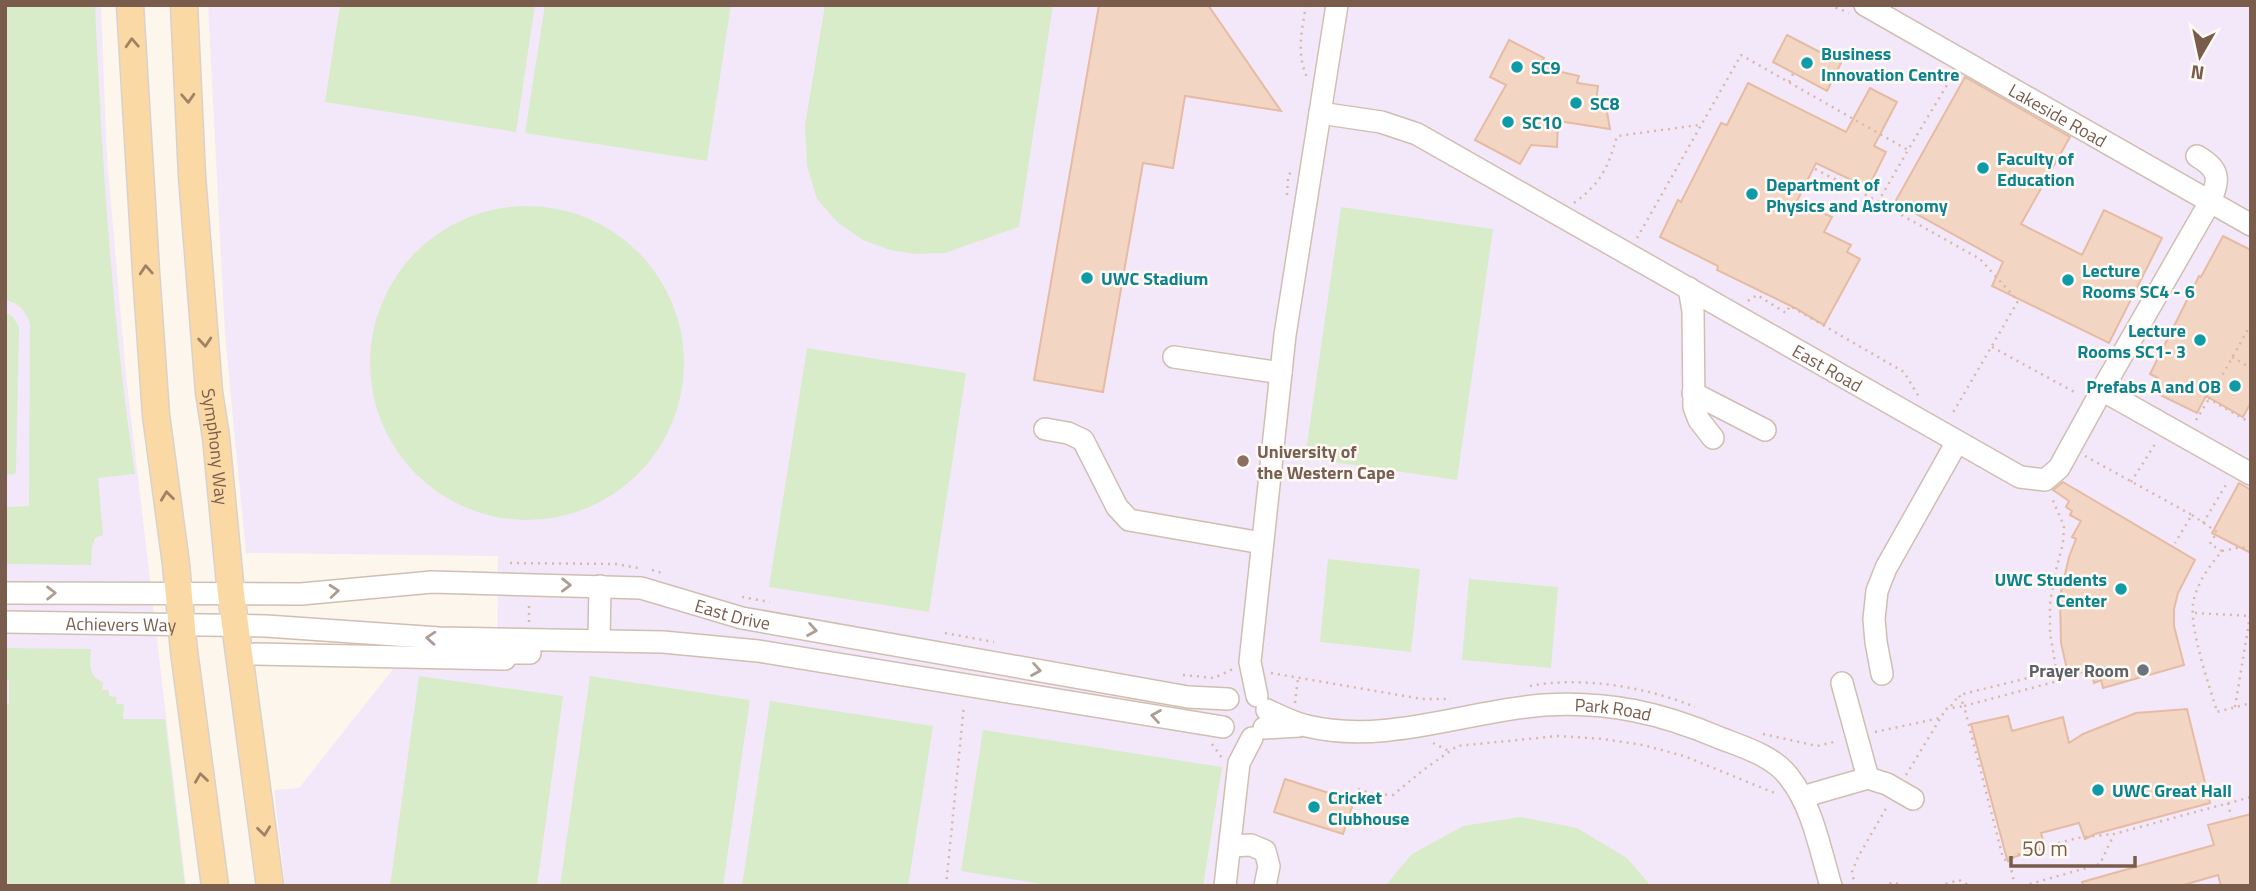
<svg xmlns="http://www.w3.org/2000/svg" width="2256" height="891" viewBox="0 0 2256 891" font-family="'Titillium Web',sans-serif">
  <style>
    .education { fill: #f3e8fa }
    .green { fill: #d8ecc9 }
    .building { fill: #f3d5c3; stroke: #e6bba3; stroke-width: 2 }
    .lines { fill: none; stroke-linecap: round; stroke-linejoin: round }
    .minor-casing { stroke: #d1beb0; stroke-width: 24 }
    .major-casing { stroke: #dad1cd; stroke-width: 29 }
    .path { stroke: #d9b8a5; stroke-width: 2.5; stroke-dasharray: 2 5; stroke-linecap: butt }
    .minor { stroke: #fff; stroke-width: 21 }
    .major { stroke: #fbd9a5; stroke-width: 26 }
    .oneway { stroke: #a18267 }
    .oneway2 { stroke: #af9d94 }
    .culture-dot { fill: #0f9aa8; stroke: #fffaf3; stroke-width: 2.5 }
    .education-dot { fill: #8d6e63; stroke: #fffaf3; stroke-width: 2.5 }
    .worship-dot { fill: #6b7280; stroke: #fffaf3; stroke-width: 2.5 }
    .labels { text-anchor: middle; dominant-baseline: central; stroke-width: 5; stroke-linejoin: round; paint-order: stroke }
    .culture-label { font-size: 18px; font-weight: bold; fill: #0d838f; stroke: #fffaf3; text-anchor: start }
    .street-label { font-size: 18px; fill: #7a5c4d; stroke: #fffaf3 }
    .education-label { font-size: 18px; font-weight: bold; fill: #785e54; stroke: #fffaf3; text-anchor: start }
    .worship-label { font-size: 18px; font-weight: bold; fill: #5b616d; stroke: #fffaf3; text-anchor: end }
  </style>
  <rect width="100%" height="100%" fill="#fdf6ec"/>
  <path class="education" d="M5,5H101L107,158L126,375L186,886H5Z
    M208,5H2251V886H285L274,790L299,788L393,669L497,668L498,556L246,553L225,335Z"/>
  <path class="green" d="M5,5H95C102,162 112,319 135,474L98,478L103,535L95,538L92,547L91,565L5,564V507L29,506L30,323C25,310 19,303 5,300Z
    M340,5H535L516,132L325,102Z
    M545,5H731L707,161L525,133Z
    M825,5H1053L1019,227L945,253L916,254L890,250L863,240L838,223L817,199L807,166L805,125Z
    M370 363a157 157 0 1 1 314 0a157 157 0 1 1-314 0Z
    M1341,207L1493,229L1457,480L1305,458Z
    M5,312L13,317L19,327L16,470L15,474L5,475Z
    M807,348L966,373L929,612L769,587Z
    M1328,559L1420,569L1411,652L1320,642Z
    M1469,579L1558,587L1551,668L1462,660Z
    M5,648L91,649C90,663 87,676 103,682L102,690H109V696L117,697L116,704H124L123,719H165L185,886H5V705L9,704V680H5Z
    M419,676L563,696L537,886H390Z
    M590,676L750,700L723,886H560Z
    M770,701L933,726L908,886H742Z
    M983,730L1222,767L1203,886H1054L961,871Z
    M1520,817L1577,828L1627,858L1651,886H1385L1412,854L1463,826Z"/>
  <path class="building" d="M1099,5H1208L1281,111L1185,96L1173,168L1143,163L1103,392L1034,380Z
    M1787,35L1841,63L1827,91L1773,62Z
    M1509,40L1544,58L1539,67L1579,76L1577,83L1598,86L1595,108L1606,106L1610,129L1558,121L1557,147L1531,145L1520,164L1475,140L1506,85L1490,77Z
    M1965,77L2070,137L2021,224L2082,255L2104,210L2162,238L2109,343L1992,286L2003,262L1895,202Z
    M1748,83L1846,132L1870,88L1897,102L1874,146L1886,152L1868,188L1816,163L1797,201L1832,217L1824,232L1851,245L1847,252L1860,259L1824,325L1795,308L1717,270L1718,266L1660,237L1678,200L1681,202L1721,123L1727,125Z
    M2223,236L2251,250V402L2243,417L2206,396L2197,413L2152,391L2158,378L2150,374L2199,276L2201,277Z
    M2063,482L2195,560L2178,593L2174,609V626L2184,665L2103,688L2101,680L2094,683L2092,675L2084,677L2083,672L2068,674L2061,643L2060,596L2069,557L2076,539L2072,537L2081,521L2070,515L2072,511L2066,507L2069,501L2053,490Z
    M2239,483L2251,490V553L2212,533Z
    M2187,709L2210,803L2095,834L2085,839L2079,823L2041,833L2045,848L2007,859L1971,724L2008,716L2012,731L2063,717L2069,743L2083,734L2136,713Z
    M1285,779L1354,801L1343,834L1274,812Z
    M2251,814V886H2221L2218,875L2180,886H2083L2082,882L2214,845L2208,825Z"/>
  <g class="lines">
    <g class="minor-casing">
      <g id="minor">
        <path id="s1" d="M1865,5L2251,225"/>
        <path id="s2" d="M1320,113L1381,122L1417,134L2020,477L2045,480L2059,468L2102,390L2210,202C2220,178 2220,170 2197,156"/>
        <path d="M1689,288L1693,311L1694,407L1699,420L1713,438"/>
        <path d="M1174,357L1281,373"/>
        <path d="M2102,390L2251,474"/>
        <path d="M1693,393L1765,430"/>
        <path d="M1045,429L1068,433L1083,440L1117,507L1129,520L1262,543"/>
        <path id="s3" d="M5,593L301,594L432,582L641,588L742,618L1188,697L1228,699"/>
        <path id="s4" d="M5,622L266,626L439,638L663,642L758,651L1223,727"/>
        <path d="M599,640L600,586"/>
        <path d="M255,654L505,659V653H530"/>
        <path d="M1882,674L1876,642L1874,619L1877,591L1886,568L1957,442"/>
        <path d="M1842,683L1868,778"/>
        <path d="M1257,696L1250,662L1285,335L1337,5"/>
        <path id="s5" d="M1267,710C1280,716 1293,723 1307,726C1386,745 1466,711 1544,705C1609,701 1661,713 1720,738C1743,747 1774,756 1789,777C1813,807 1820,850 1831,886"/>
        <path d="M1264,728L1299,726"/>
        <path d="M1802,797L1868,778L1887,784L1913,799"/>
        <path d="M1230,846L1251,845L1265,851L1269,866L1265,886"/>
        <path d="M1225,886L1239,763L1252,738"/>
      </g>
    </g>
    <g class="major-casing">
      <g id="major">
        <path d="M130,5L146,272L156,415L176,564L184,651L215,886"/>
        <path id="s6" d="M184,5L192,176L209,392L216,437L231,594L270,886"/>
      </g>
    </g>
    <path class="path" d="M1306,5C1302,29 1296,54 1307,77
      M1829,5L1849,13
      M1789,82L1793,74
      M1815,169L1866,195L1980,259L2018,301L1951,416
      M1287,195L1288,177L1291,171
      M1878,202L1908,150
      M1574,203C1601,183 1608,168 1617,136L1699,125
      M1637,238L1741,55L1908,150L1953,75
      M1748,301L1757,295L1786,313L1790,306L1904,372L1919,397
      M2251,324L2209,399L2251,423
      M1992,347L2078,394
      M2232,357L2251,368
      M2196,420L2209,399
      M2085,456L2192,515L2175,543
      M2131,482L2157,441
      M2192,515L2217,532L2210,544L2222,551C2210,565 2196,584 2193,604C2190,632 2209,684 2217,712L2251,703
      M2203,523L2227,483
      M2222,551L2242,547L2251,551
      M510,563L616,564L638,568
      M652,570L665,574
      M742,597L770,602
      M2195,613L2251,616
      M529,622V604
      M945,633L994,642
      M1271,673L1422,699H1451
      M1183,675L1214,678L1233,669
      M1530,686C1581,676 1647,687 1695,707
      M1295,703L1298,678
      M1951,706L1959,695
      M2235,707L2251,610
      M1875,732L1940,718
      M1763,734L1817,746L1838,741
      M1433,743L1449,751
      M1212,744L1222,758
      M1906,775L1946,709L1964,706L1959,695L2056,671
      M1358,789L1373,794L1393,795L1422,771L1457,746L1558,736L1603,739L1643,745L1684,756L1777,794
      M2228,803L2231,817
      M2007,861H2011L2015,855L2077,838L2114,834
      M946,886L964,705
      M1855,886L1852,872L1858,857L1888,805
      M1883,886L1894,882L1902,886
      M1939,886L1959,880L1970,886
      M2015,886L2010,864L2003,858L1964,706L2058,681L2050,633V604L2054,578L2063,543L2064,526L2051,496
      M2023,886L2100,864L2114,834L2251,797"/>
    <use href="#minor" class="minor"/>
    <use href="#major" class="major"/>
  </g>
  <defs><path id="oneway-chevron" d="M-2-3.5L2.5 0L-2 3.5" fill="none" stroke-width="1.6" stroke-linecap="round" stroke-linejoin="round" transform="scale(1.75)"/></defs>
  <g class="oneway">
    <use href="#oneway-chevron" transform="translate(132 43) rotate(-93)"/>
    <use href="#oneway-chevron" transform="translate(188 98) rotate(87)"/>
    <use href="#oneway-chevron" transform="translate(146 270) rotate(-94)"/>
    <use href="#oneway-chevron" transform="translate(205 342) rotate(85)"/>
    <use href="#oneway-chevron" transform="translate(167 496) rotate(-97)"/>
    <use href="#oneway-chevron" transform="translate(201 778) rotate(-98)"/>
    <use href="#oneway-chevron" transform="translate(264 831) rotate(83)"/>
  </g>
  <g class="oneway2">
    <use href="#oneway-chevron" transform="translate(566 585) rotate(1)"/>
    <use href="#oneway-chevron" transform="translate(334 591) rotate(-5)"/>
    <use href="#oneway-chevron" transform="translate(51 593)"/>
    <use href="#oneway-chevron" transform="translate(812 630) rotate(10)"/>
    <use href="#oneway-chevron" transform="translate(431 638) rotate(-176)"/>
    <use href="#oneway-chevron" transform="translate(1036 670) rotate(10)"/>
    <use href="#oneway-chevron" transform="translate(1156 716) rotate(-171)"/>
  </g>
  <g class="culture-dot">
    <circle cx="1807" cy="63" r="7"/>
    <circle cx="1517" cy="67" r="7"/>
    <circle cx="1576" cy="103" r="7"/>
    <circle cx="1508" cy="122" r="7"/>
    <circle cx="1983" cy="168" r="7"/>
    <circle cx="1752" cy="194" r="7"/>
    <circle cx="1087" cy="278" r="7"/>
    <circle cx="2068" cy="280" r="7"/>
    <circle cx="2200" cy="340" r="7"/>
    <circle cx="2235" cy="386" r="7"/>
    <circle cx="2121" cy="589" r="7"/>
    <circle cx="2098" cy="790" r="7"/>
    <circle cx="1314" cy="807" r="7"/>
  </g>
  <circle class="education-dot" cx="1243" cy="461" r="7"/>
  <circle class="worship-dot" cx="2143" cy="670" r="7"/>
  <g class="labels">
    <g class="culture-label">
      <text x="1821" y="53">Business<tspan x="1821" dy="21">Innovation Centre</tspan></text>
      <text x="1531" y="67">SC9</text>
      <text x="1590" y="103">SC8</text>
      <text x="1522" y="122">SC10</text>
      <text x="1997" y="158">Faculty of<tspan x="1997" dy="21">Education</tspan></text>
      <text x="1766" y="184">Department of<tspan x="1766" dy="21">Physics and Astronomy</tspan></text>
      <text x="2082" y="270">Lecture<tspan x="2082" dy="21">Rooms SC4 - 6</tspan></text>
      <text x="1101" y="278">UWC Stadium</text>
      <text x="2186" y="330" text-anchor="end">Lecture<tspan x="2186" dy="21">Rooms SC1- 3</tspan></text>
      <text x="2221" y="386" text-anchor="end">Prefabs A and OB</text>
      <text x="2107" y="579" text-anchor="end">UWC Students<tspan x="2107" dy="21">Center</tspan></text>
      <text x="2112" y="790">UWC Great Hall</text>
      <text x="1328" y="797">Cricket<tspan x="1328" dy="21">Clubhouse</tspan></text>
    </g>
    <g class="street-label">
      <text stroke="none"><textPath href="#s1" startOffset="222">Lakeside Road</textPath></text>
      <text stroke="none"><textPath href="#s2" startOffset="572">East Road</textPath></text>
      <text stroke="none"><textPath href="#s6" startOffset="443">Symphony Way</textPath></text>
      <text stroke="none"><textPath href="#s3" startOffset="732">East Drive</textPath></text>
      <text stroke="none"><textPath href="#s4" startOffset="116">Achievers Way</textPath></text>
      <text stroke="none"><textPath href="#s5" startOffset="352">Park Road</textPath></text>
    </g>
    <g class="education-label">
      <text x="1257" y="451">University of<tspan x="1257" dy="21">the Western Cape</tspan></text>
    </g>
    <g class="worship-label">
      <text x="2129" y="670">Prayer Room</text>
    </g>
  </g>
  <rect width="2256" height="891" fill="none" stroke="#7a5c4d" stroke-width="14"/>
  <g transform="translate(2200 56) rotate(189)" stroke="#fffaf3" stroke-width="5" paint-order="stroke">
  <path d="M0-5L12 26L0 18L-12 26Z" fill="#7a5c4d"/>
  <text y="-10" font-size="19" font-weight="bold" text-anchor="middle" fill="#7a5c4d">N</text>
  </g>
  <path d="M2011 856v10h124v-10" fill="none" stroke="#7a5c4d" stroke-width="3.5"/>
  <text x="2022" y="856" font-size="21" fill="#7a5c4d" stroke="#fffaf3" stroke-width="5" paint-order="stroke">50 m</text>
</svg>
